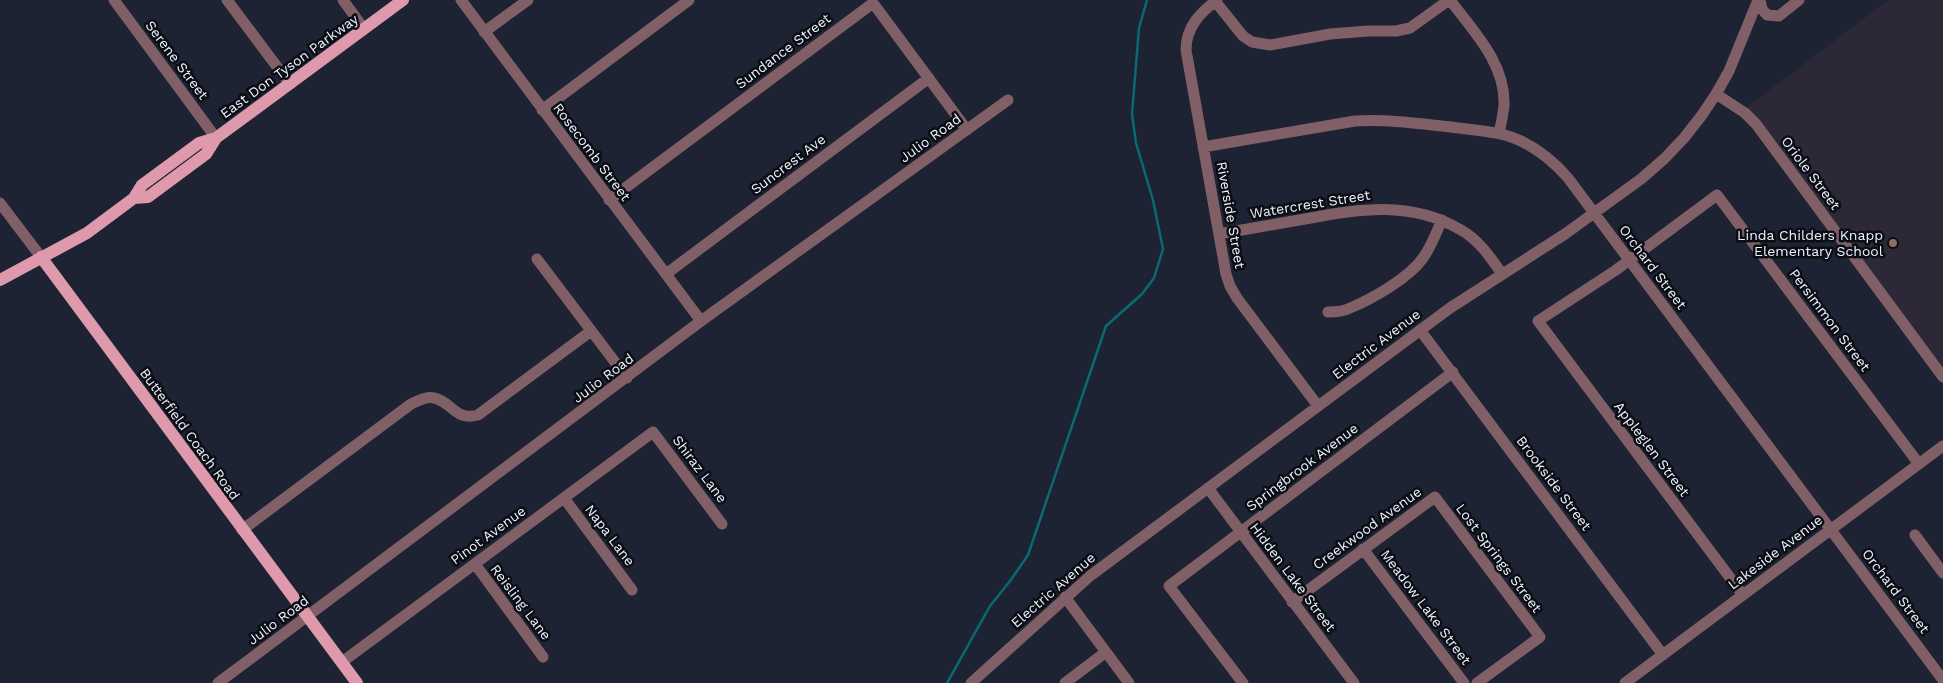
<svg xmlns="http://www.w3.org/2000/svg" width="1943" height="683" viewBox="0 0 1943 683" font-family="'Work Sans',sans-serif">
  <style>
    .education { fill: #2c2838 }
    .lines { fill: none; stroke-linecap: round; stroke-linejoin: round }
    .stream { stroke: #086a73; stroke-width: 2.5 }
    .minor { stroke: #805f67; stroke-width: 11 }
    .major { stroke: #de9aac; stroke-width: 12 }
    .education-dot { fill: #8d6e63; stroke: #0a0d13; stroke-width: 2 }
    .labels { text-anchor: middle; dominant-baseline: central; stroke-width: 5; stroke-linejoin: round; paint-order: stroke }
    .street-label { font-size: 14px; fill: #eef2fd; stroke: #0a0d13 }
    .poi-label { font-size: 14px; fill: #eef2fd; stroke: #0a0d13; text-anchor: end }
  </style>
  <rect width="100%" height="100%" fill="#1d2332"/>
  <path class="education" d="M1888,0H1943V377L1742,111Z"/>
  <g class="lines">
    <path class="stream" d="M947,683L990,606L1010,581L1028,555L1106,326L1142,294L1154,278L1163,249L1153,200L1136,143L1132,114L1139,28L1147,0"/>
    <path class="minor" d="M114,0L216,138
      M227,0L290,84
      M343,0L364,29
      M461,0L701,321
      M1217,0C1200,13 1186,27 1186,50L1226,274L1230,286L1237,298L1318,406
      M1450,0C1474,32 1506,64 1504,106C1503,115 1501,125 1499,133
      M1760,0L1762,9L1767,15L1779,16L1799,0
      M1215,1L1243,36L1252,42L1270,45L1330,34L1368,31H1396L1410,28L1449,0
      M484,32L528,0
      M1716,94L1745,113L1756,124L1943,377
      M542,110L689,0
      M1203,147L1355,121C1391,119 1424,124 1459,128C1481,131 1503,132 1523,142C1541,151 1555,163 1568,178L1943,680
      M609,200L873,3L967,130
      M0,203L41,257
      M1219,234C1248,229 1276,224 1305,219C1360,209 1410,200 1461,230C1479,240 1491,258 1502,274
      M537,259L627,378
      M666,274L929,78
      M1328,312C1335,312 1343,312 1350,308C1372,299 1409,278 1423,258C1431,247 1436,233 1442,220
      M1420,330L1663,655
      M1208,488L1354,683
      M564,498L632,590
      M242,530L411,404C418,401 427,396 434,398C453,402 454,421 478,415L591,331
      M1915,535L1943,573
      M1363,549L1464,683
      M475,564L543,657
      M1743,595L1538,321L1616,270L1717,195L1919,464
      M1065,597L1129,683
      M1292,602L1435,497L1540,637L1477,683
      M342,662L653,432L722,524
      M218,683L701,321L1008,100
      M971,683L1090,576L1450,308L1565,234L1641,179L1664,159L1684,138L1702,115L1716,94L1729,71L1758,0
      M1065,683L1106,652
      M1243,683L1169,586L1453,372
      M1625,683L1943,446"/>
    <path class="major" d="M134,198L148,197L206,154L216,138L403,0
      M41,257L357,683
      M0,280L87,233L134,198L142,185L199,143L216,138"/>
  </g>
  <circle class="education-dot" cx="1893" cy="243" r="5"/>
  <g class="labels">
    <g class="street-label">
      <text transform="translate(783 51) rotate(-37)">Sundance Street</text>
      <text transform="translate(177 60) rotate(53)">Serene Street</text>
      <text transform="translate(289 66) rotate(-36)">East Don Tyson Parkway</text>
      <text transform="translate(930 138) rotate(-36)">Julio Road</text>
      <text transform="translate(592 152) rotate(53)">Rosecomb Street</text>
      <text transform="translate(788 164) rotate(-37)">Suncrest Ave</text>
      <text transform="translate(1811 173) rotate(53)">Oriole Street</text>
      <text transform="translate(1310 204) rotate(-9)">Watercrest Street</text>
      <text transform="translate(1231 215) rotate(80)">Riverside Street</text>
      <text transform="translate(1653 267) rotate(53)">Orchard Street</text>
      <text transform="translate(1830 320) rotate(53)">Persimmon Street</text>
      <text transform="translate(1376 344) rotate(-37)">Electric Avenue</text>
      <text transform="translate(603 378) rotate(-37)">Julio Road</text>
      <text transform="translate(190 434) rotate(54)">Butterfield Coach Road</text>
      <text transform="translate(1652 449) rotate(53)">Appleglen Street</text>
      <text transform="translate(1302 467) rotate(-37)">Springbrook Avenue</text>
      <text transform="translate(700 469) rotate(53)">Shiraz Lane</text>
      <text transform="translate(1554 483) rotate(53)">Brookside Street</text>
      <text transform="translate(1367 528) rotate(-36)">Creekwood Avenue</text>
      <text transform="translate(488 535) rotate(-36)">Pinot Avenue</text>
      <text transform="translate(610 535) rotate(53)">Napa Lane</text>
      <text transform="translate(1775 552) rotate(-37)">Lakeside Avenue</text>
      <text transform="translate(1499 558) rotate(53)">Lost Springs Street</text>
      <text transform="translate(1293 577) rotate(53)">Hidden Lake Street</text>
      <text transform="translate(1053 590) rotate(-41)">Electric Avenue</text>
      <text transform="translate(1896 591) rotate(53)">Orchard Street</text>
      <text transform="translate(521 602) rotate(53)">Reisling Lane</text>
      <text transform="translate(1426 607) rotate(53)">Meadow Lake Street</text>
      <text transform="translate(278 620) rotate(-37)">Julio Road</text>
    </g>
    <g class="poi-label">
      <text x="1883" y="235">Linda Childers Knapp<tspan x="1883" dy="16">Elementary School</tspan></text>
    </g>
  </g>
</svg>
